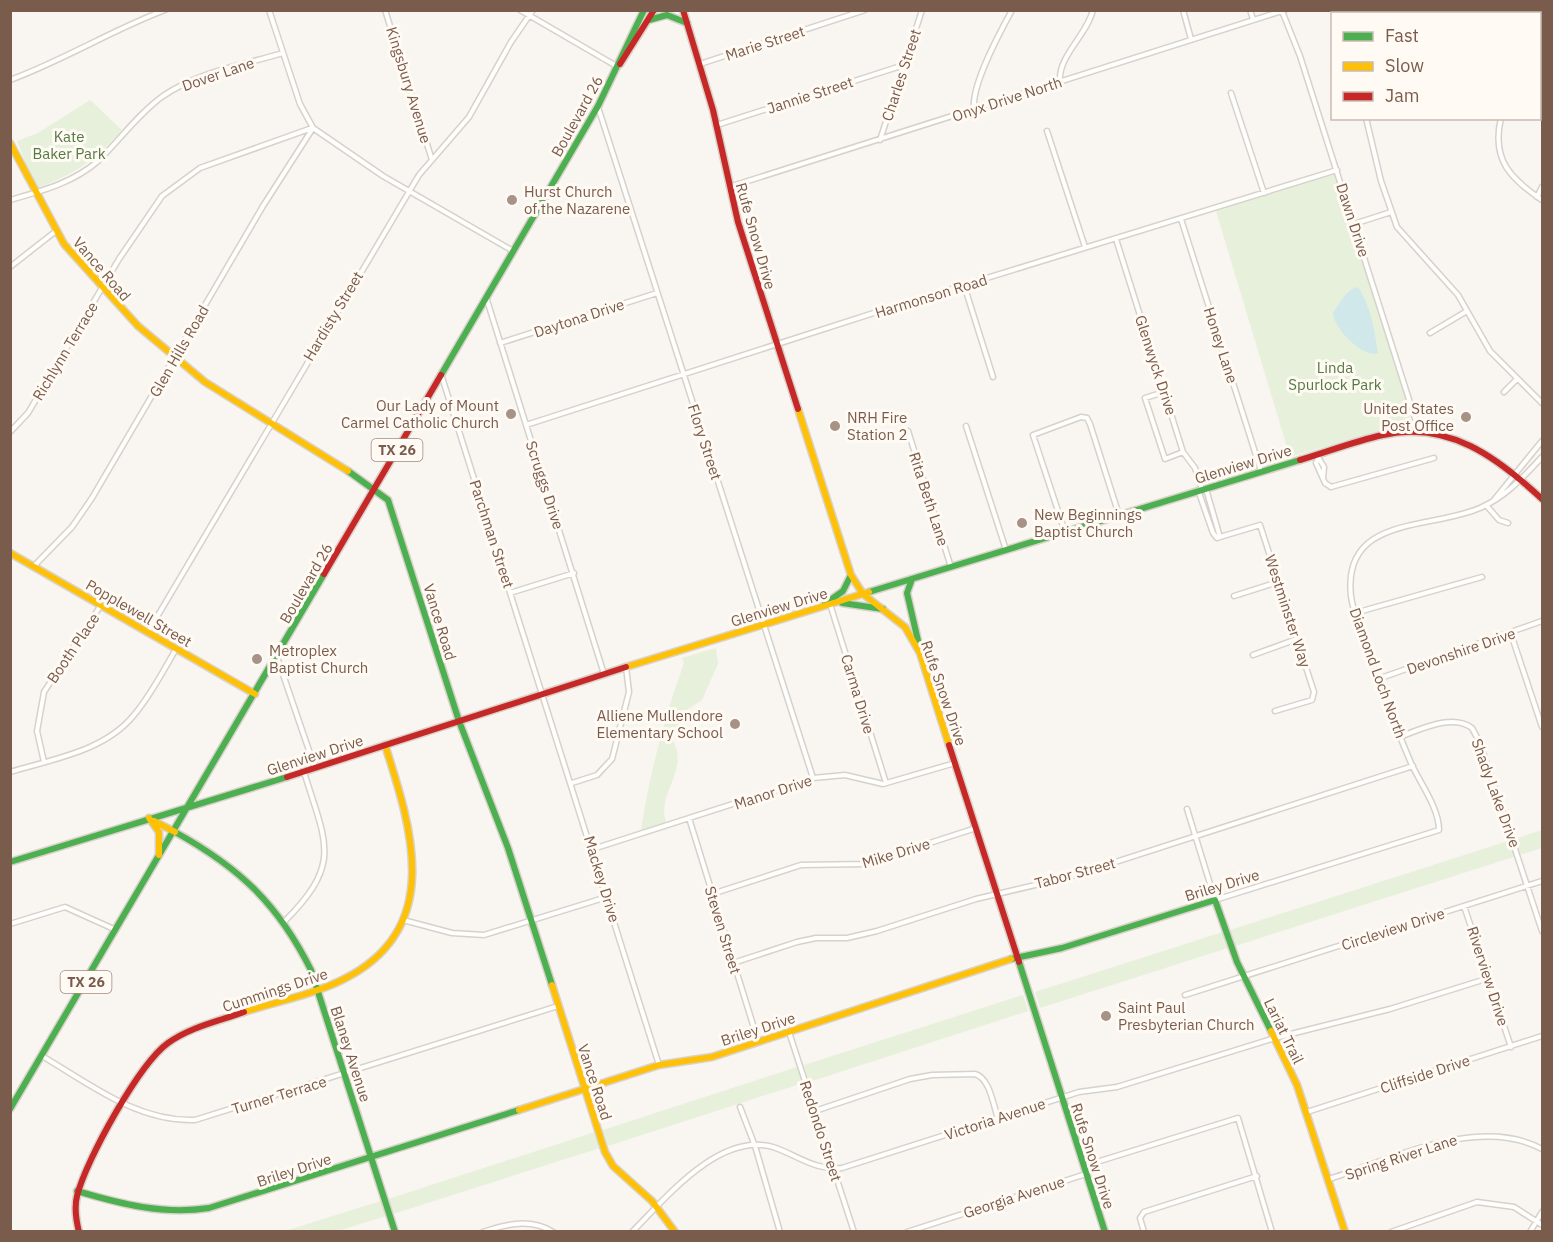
<svg xmlns="http://www.w3.org/2000/svg" width="1553" height="1242" viewBox="0 0 1553 1242" font-family="'IBM Plex Sans',sans-serif">
  <style>
    .green { fill: #e7f0db }
    .water { fill: #d0e8ea }
    .lines { fill: none; stroke-linecap: round; stroke-linejoin: round }
    .street-casing { stroke: #d7d1cb; stroke-width: 7 }
    .fast-casing { stroke: #d9d2cb; stroke-width: 9 }
    .slow-casing { stroke: #d9d2cb; stroke-width: 9 }
    .jam-casing { stroke: #d9d2cb; stroke-width: 9 }
    .street { stroke: #fefefd; stroke-width: 4 }
    .fast { stroke: #4caf50; stroke-width: 6 }
    .slow { stroke: #ffc107; stroke-width: 6 }
    .jam { stroke: #c62828; stroke-width: 6 }
    .poi-dot { fill: #a69286; stroke: #fffaf3; stroke-width: 2 }
    .labels { text-anchor: middle; dominant-baseline: central; stroke-width: 6; stroke-linejoin: round; paint-order: stroke }
    .shield { fill: #fffaf3; stroke: #a28b7f; stroke-width: 1.5 }
    .shield-label { font-size: 14px; font-weight: bold; fill: #7a5c4d }
    .street-label { font-size: 15px; fill: #7a5c4d; stroke: #fffaf3 }
    .park-label { font-size: 15px; fill: #537a41; stroke: #fffaf3 }
    .poi-label { font-size: 15px; fill: #7a5c4d; stroke: #fffaf3; text-anchor: start }
  </style>
  <rect width="100%" height="100%" fill="#f9f5f0"/>
  <path class="green" d="M90,100L122,130C98,158 71,177 36,188L17,141L38,133Z
    M1335,174L1405,384L1411,427L1381,430L1290,457L1216,211Z
    M716,648L718,664L702,700L688,709L672,739C691,770 656,792 666,822L641,830C650,772 664,718 684,663L682,658Z
    M1542,830V848L1235,946L1230,930Z
    M1223,932L1228,948L1040,1008L1035,992Z
    M1023,995L1028,1011L809,1082L804,1065Z
    M797,1067L803,1083L608,1146L603,1130Z
    M595,1132L600,1148L393,1214L388,1199Z
    M381,1201L386,1216L338,1231H285Z"/>
  <path class="water" d="M1358,287C1370,304 1375,332 1378,353C1363,359 1333,327 1333,313C1339,304 1347,289 1358,287Z"/>
  <g class="lines">
    <g class="street-casing">
      <path id="street" d="M269,10L300,104L313,128L383,176L513,251
        M385,10L432,160
        M520,10L618,67
        M1183,10L1191,39
        M1250,10L1253,19
        M1408,10V14
        M1282,11L1300,56L1419,431
        M700,64L865,10
        M10,80C64,60 112,30 165,10
        M1060,81C1058,56 1087,35 1093,10
        M1231,93L1264,193
        M598,107L813,778
        M974,109C971,85 1000,32 1012,10
        M1366,118L1381,181L1397,227L1458,295L1490,351L1542,403
        M1501,118C1491,160 1511,179 1542,200
        M717,125L904,65
        M1047,131L1085,247
        M880,140L922,10
        M729,187L1285,10
        M1537,197L1542,187
        M10,200C41,191 73,183 98,161C120,140 138,114 163,96C198,72 243,65 283,53
        M1181,219L1261,471
        M1354,224L1391,212
        M1116,239L1183,452L1195,468L1202,489
        M10,267L56,231
        M964,285L993,377
        M486,297L604,674
        M1430,333L1467,311
        M500,343L657,293
        M441,374L659,1065
        M1164,392L1145,398L1165,459L1183,452
        M1504,392L1517,379
        M526,425L883,310L1337,170
        M966,426L1006,550
        M908,431L951,567
        M10,432L28,413L119,259L162,196L200,168L312,128
        M1318,457L1324,467L1323,478
        M1318,459L1316,463L1325,483L1331,487L1434,458
        M1206,489L1220,537
        M1198,490L1213,533L1217,538L1220,537
        M1494,500L1542,441
        M1486,505L1499,520L1508,523
        M1065,532L1033,435L1081,417L1087,418L1090,424L1119,515
        M1220,537L1260,525L1314,692L1312,700L1275,711
        M34,566L72,527L92,498L263,206L313,128
        M510,593L574,573
        M1234,596L1278,582
        M830,604L886,783
        M1355,613L1482,577
        M148,632L419,175L469,117L511,42L533,10
        M1511,634L1542,727
        M1253,655L1297,639
        M277,657L315,768
        M1378,679L1542,621
        M1399,737C1420,730 1452,713 1472,728L1480,743L1542,931
        M44,762L37,731L44,692L101,605
        M10,772C53,759 105,751 134,715C151,695 163,671 176,649
        M572,783L597,775L612,759L629,692L626,667
        M1187,809L1215,900L1439,830C1439,808 1420,783 1411,763C1396,728 1383,693 1370,657C1363,637 1354,617 1351,596C1342,515 1430,530 1480,508C1507,496 1523,477 1542,457
        M689,818L758,1041
        M593,849L813,778L845,775L883,784L955,763
        M712,894L801,865L865,864L976,828
        M1464,906L1511,1047
        M403,920L452,933L484,935L607,897
        M284,922C343,863 326,844 304,772
        M10,924L65,907L116,930
        M733,963L797,942L816,938H847L877,931L976,899L1069,877L1413,766
        M1185,995L1542,881
        M789,1032L854,1232
        M42,1056C90,1084 137,1122 195,1120L558,1006
        M740,1107L755,1146L780,1232
        M815,1111L910,1079L932,1075L975,1074C990,1078 993,1105 998,1118
        M1307,1112L1542,1036
        M1084,1166L1238,1118L1272,1232
        M1329,1179C1392,1159 1479,1115 1542,1149
        M483,1232C506,1224 531,1218 553,1232
        M632,1232C666,1198 719,1132 773,1147C797,1155 815,1171 842,1168L1079,1092L1117,1087L1275,1038L1390,1009L1489,978
        M907,1232L1086,1174
        M1144,1232L1140,1218L1144,1212L1257,1176
        M1391,1232L1477,1202L1514,1207L1542,1225
        M1530,1232L1542,1212"/>
    </g>
    <g class="fast-casing">
      <path id="fast" d="M649,20L667,15L687,23
        M441,375L598,106L644,10
        M348,471L388,500L459,721L508,848L552,985
        M912,579L907,593L919,645
        M869,592L1300,460
        M842,603L883,609
        M825,604L843,591L850,577
        M175,832C240,868 278,904 311,970L395,1232
        M10,862L287,777
        M1011,959L1062,948L1215,900L1237,962L1271,1031
        M1019,962L1105,1232
        M10,1109L324,574
        M77,1191C121,1204 163,1215 209,1208L519,1110"/>
    </g>
    <g class="slow-casing">
      <path id="slow" d="M10,143L64,244L138,326L205,382L348,471
        M798,409L851,575L863,594L905,627L920,653L949,745
        M10,553L255,694
        M626,667L869,592
        M149,818L159,832V855
        M154,821L175,832
        M552,985L605,1152L613,1166L652,1201L675,1232
        M244,1012C275,1002 315,994 344,979C444,929 412,829 385,745
        M1271,1031L1297,1085L1345,1232
        M519,1110L659,1065L712,1057L1011,959"/>
    </g>
    <g class="jam-casing">
      <path id="jam" d="M683,10L713,110L738,222L798,409
        M620,64L654,10
        M1300,460C1327,452 1355,441 1383,435C1448,420 1498,458 1542,499
        M324,574L441,375
        M949,745L1019,962
        M287,777L626,667
        M79,1232C76,1220 74,1208 77,1196C86,1160 139,1064 168,1043C190,1027 219,1021 244,1012"/>
    </g>
    <use href="#street" class="street"/>
    <use href="#fast" class="fast"/>
    <use href="#slow" class="slow"/>
    <use href="#jam" class="jam"/>
  </g>
  <g class="poi-dot">
    <circle cx="512" cy="200" r="6"/>
    <circle cx="511" cy="414" r="6"/>
    <circle cx="1466" cy="417" r="6"/>
    <circle cx="835" cy="426" r="6"/>
    <circle cx="1022" cy="523" r="6"/>
    <circle cx="257" cy="659" r="6"/>
    <circle cx="735" cy="724" r="6"/>
    <circle cx="1106" cy="1016" r="6"/>
  </g>
  <g class="labels">
    <g class="shield">
      <rect x="371.5" y="439" width="51" height="22" rx="4.5"/>
      <rect x="60.5" y="971" width="51" height="22" rx="4.5"/>
    </g>
    <g class="shield-label">
      <text x="397" y="450">TX 26</text>
      <text x="86" y="982">TX 26</text>
    </g>
    <g class="street-label">
      <text transform="translate(765 43) rotate(-18)">Marie Street</text>
      <text transform="translate(218 74) rotate(-19)">Dover Lane</text>
      <text transform="translate(901 75) rotate(-72)">Charles Street</text>
      <text transform="translate(409 85) rotate(73)">Kingsbury Avenue</text>
      <text transform="translate(810 95) rotate(-18)">Jannie Street</text>
      <text transform="translate(1007 99) rotate(-18)">Onyx Drive North</text>
      <text transform="translate(577 116) rotate(-61)">Boulevard 26</text>
      <text transform="translate(1353 220) rotate(72)">Dawn Drive</text>
      <text transform="translate(756 236) rotate(74)">Rufe Snow Drive</text>
      <text transform="translate(102 269) rotate(49)">Vance Road</text>
      <text transform="translate(931 296) rotate(-17)">Harmonson Road</text>
      <text transform="translate(333 316) rotate(-59)">Hardisty Street</text>
      <text transform="translate(579 318) rotate(-18)">Daytona Drive</text>
      <text transform="translate(1221 345) rotate(72)">Honey Lane</text>
      <text transform="translate(65 351) rotate(-59)">Richlynn Terrace</text>
      <text transform="translate(179 351) rotate(-60)">Glen Hills Road</text>
      <text transform="translate(1156 365) rotate(72)">Glenwyck Drive</text>
      <text transform="translate(705 442) rotate(72)">Flory Street</text>
      <text transform="translate(1243 464) rotate(-17)">Glenview Drive</text>
      <text transform="translate(545 485) rotate(72)">Scruggs Drive</text>
      <text transform="translate(929 499) rotate(72)">Rita Beth Lane</text>
      <text transform="translate(492 534) rotate(72)">Parchman Street</text>
      <text transform="translate(306 583) rotate(-60)">Boulevard 26</text>
      <text transform="translate(779 607) rotate(-17)">Glenview Drive</text>
      <text transform="translate(1288 611) rotate(72)">Westminster Way</text>
      <text transform="translate(139 613) rotate(30)">Popplewell Street</text>
      <text transform="translate(440 622) rotate(73)">Vance Road</text>
      <text transform="translate(73 648) rotate(-56)">Booth Place</text>
      <text transform="translate(1461 651) rotate(-19)">Devonshire Drive</text>
      <text transform="translate(1378 673) rotate(70)">Diamond Loch North</text>
      <text transform="translate(944 693) rotate(71)">Rufe Snow Drive</text>
      <text transform="translate(858 694) rotate(73)">Carma Drive</text>
      <text transform="translate(315 755) rotate(-18)">Glenview Drive</text>
      <text transform="translate(773 792) rotate(-18)">Manor Drive</text>
      <text transform="translate(1496 793) rotate(70)">Shady Lake Drive</text>
      <text transform="translate(896 853) rotate(-17)">Mike Drive</text>
      <text transform="translate(1075 873) rotate(-15)">Tabor Street</text>
      <text transform="translate(602 879) rotate(73)">Mackey Drive</text>
      <text transform="translate(1222 885) rotate(-17)">Briley Drive</text>
      <text transform="translate(1393 929) rotate(-18)">Circleview Drive</text>
      <text transform="translate(723 930) rotate(73)">Steven Street</text>
      <text transform="translate(1488 976) rotate(72)">Riverview Drive</text>
      <text transform="translate(275 990) rotate(-18)">Cummings Drive</text>
      <text transform="translate(758 1029) rotate(-18)">Briley Drive</text>
      <text transform="translate(1284 1031) rotate(64)">Lariat Trail</text>
      <text transform="translate(351 1054) rotate(72)">Blaney Avenue</text>
      <text transform="translate(1425 1074) rotate(-18)">Cliffside Drive</text>
      <text transform="translate(595 1082) rotate(72)">Vance Road</text>
      <text transform="translate(279 1095) rotate(-17)">Turner Terrace</text>
      <text transform="translate(995 1119) rotate(-18)">Victoria Avenue</text>
      <text transform="translate(821 1131) rotate(72)">Redondo Street</text>
      <text transform="translate(1093 1156) rotate(72)">Rufe Snow Drive</text>
      <text transform="translate(1401 1157) rotate(-18)">Spring River Lane</text>
      <text transform="translate(294 1170) rotate(-18)">Briley Drive</text>
      <text transform="translate(1014 1197) rotate(-18)">Georgia Avenue</text>
    </g>
    <g class="park-label">
      <text x="69" y="136">Kate<tspan x="69" dy="17">Baker Park</tspan></text>
      <text x="1335" y="367">Linda<tspan x="1335" dy="17">Spurlock Park</tspan></text>
    </g>
    <g class="poi-label">
      <text x="524" y="191">Hurst Church<tspan x="524" dy="17">of the Nazarene</tspan></text>
      <text x="499" y="405" text-anchor="end">Our Lady of Mount<tspan x="499" dy="17">Carmel Catholic Church</tspan></text>
      <text x="1454" y="408" text-anchor="end">United States<tspan x="1454" dy="17">Post Office</tspan></text>
      <text x="847" y="417">NRH Fire<tspan x="847" dy="17">Station 2</tspan></text>
      <text x="1034" y="514">New Beginnings<tspan x="1034" dy="17">Baptist Church</tspan></text>
      <text x="269" y="650">Metroplex<tspan x="269" dy="17">Baptist Church</tspan></text>
      <text x="723" y="715" text-anchor="end">Alliene Mullendore<tspan x="723" dy="17">Elementary School</tspan></text>
      <text x="1118" y="1007">Saint Paul<tspan x="1118" dy="17">Presbyterian Church</tspan></text>
    </g>
  </g>
  <rect width="1553" height="1242" fill="none" stroke="#7a5c4d" stroke-width="24"/>
  <rect x="1331" y="12" width="210" height="108" fill="#fffaf3" stroke="#cabbb1" stroke-width="1.5"/>
  <rect x="1343" y="32" width="30" height="9" fill="#4caf50" stroke="#cabbb1" stroke-width="1.5"/>
  <text x="1385" y="42" font-size="18" fill="#7a5c4d">Fast</text>
  <rect x="1343" y="62" width="30" height="9" fill="#ffc107" stroke="#cabbb1" stroke-width="1.5"/>
  <text x="1385" y="72" font-size="18" fill="#7a5c4d">Slow</text>
  <rect x="1343" y="92" width="30" height="9" fill="#c62828" stroke="#cabbb1" stroke-width="1.5"/>
  <text x="1385" y="102" font-size="18" fill="#7a5c4d">Jam</text>
</svg>
